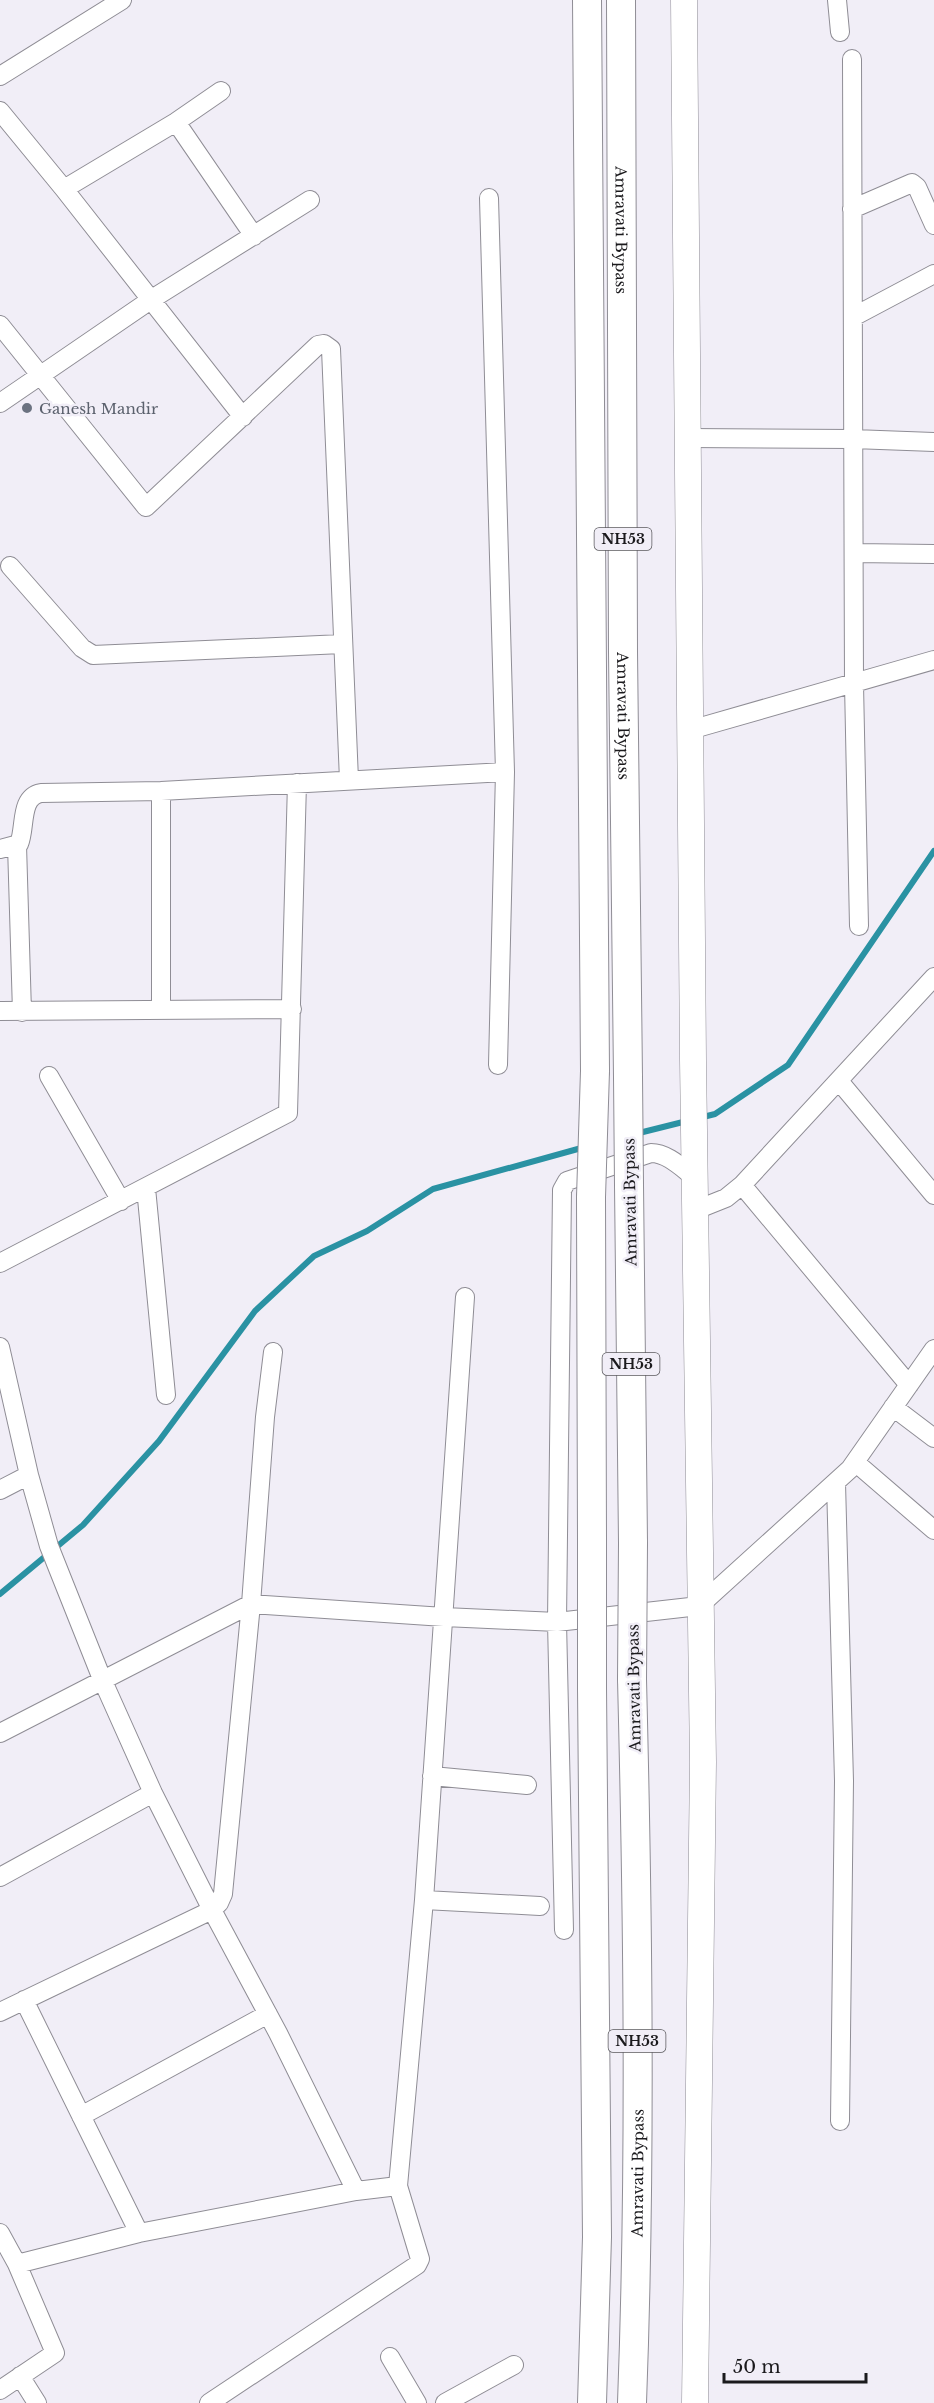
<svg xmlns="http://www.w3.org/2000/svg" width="934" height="2403" viewBox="0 0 934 2403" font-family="'Libre Baskerville',serif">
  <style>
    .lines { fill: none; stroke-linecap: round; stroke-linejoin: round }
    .stream { stroke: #2a92a3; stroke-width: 6 }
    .minor-casing { stroke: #8f8d95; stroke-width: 20 }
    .secondary-casing { stroke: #8f8d95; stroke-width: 27 }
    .trunk-casing { stroke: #8f8d95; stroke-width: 30 }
    .minor { stroke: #fff; stroke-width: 18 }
    .secondary { stroke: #fff; stroke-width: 26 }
    .trunk { stroke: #fff; stroke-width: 28 }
    .trunk-bridge-casing { stroke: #8f8d95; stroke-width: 30; stroke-linecap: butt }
    .trunk-bridge { stroke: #fff; stroke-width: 28 }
    .worship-dot { fill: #6b7280; stroke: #f1eef7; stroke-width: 2 }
    .labels { text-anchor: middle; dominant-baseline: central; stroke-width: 5; stroke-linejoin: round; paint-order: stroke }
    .shield { fill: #f1eef7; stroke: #5b5a5e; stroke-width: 1.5 }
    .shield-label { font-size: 14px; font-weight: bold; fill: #1b1a1d }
    .street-label { font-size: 15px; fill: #1b1a1d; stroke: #f1eef7 }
    .worship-label { font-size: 15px; fill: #5b616d; stroke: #f1eef7; text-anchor: start }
  </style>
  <rect width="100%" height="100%" fill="#f1eef7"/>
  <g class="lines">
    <path class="stream" d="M699,1118L715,1114L788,1065L934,851
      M635,1134L687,1121
      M0,1594L83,1525L159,1441L255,1311L314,1256L367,1231L433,1189L585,1147"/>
    <g class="minor-casing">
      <path id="minor" d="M837,0L840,32
        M852,59L854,684L859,926
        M0,76L122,0
        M0,111L64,189L243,417
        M176,122L254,236
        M64,189L176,122L221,91
        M489,198L505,772L498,1065
        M852,209L912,183L917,187L934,225
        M853,317L934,274
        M0,325L146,507L318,345L324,344L331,349L349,780
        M0,403L152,299L310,200
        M688,438L853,439L934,442
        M854,553L934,554
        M10,566L82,648L93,655L342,644
        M690,730L934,660
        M17,845L22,1012
        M0,849L19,844C26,828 19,797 41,793L161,791L505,772
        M161,1010V791
        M0,1011L292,1009
        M49,1076L121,1201
        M839,1081L934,1195
        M742,1185L909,1385
        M146,1188L166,1395
        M696,1210L726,1198L742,1185L934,977
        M0,1263L288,1113L297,783
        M0,1347L29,1475L49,1546L102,1679L153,1793L212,1910L278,2033L356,2191
        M893,1407L934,1438
        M855,1462L934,1530
        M836,1483L844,1781L840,2121
        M0,1490L29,1475
        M0,1733L251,1604L444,1617L557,1622L699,1606L850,1469L934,1349
        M432,1776L527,1785
        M0,1877L153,1793
        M424,1900L540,1906
        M564,1930L557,1622L562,1190L567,1181L651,1153C667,1153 681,1167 694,1177
        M24,2000L139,2233
        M0,2012L212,1910L219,1903L223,1894L251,1604L265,1417L273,1352
        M81,2116L268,2014
        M0,2233L17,2264L55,2353L0,2390
        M17,2264L139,2233L356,2191L398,2186L424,1900L465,1297
        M390,2357L417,2403
        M20,2376L37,2403
        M209,2403L417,2265L420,2259L398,2186
        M445,2403L514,2365"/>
    </g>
    <g class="secondary-casing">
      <path id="secondary" d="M684,0L693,1060L703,1762L695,2403"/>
    </g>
    <g class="trunk-casing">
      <g id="trunk">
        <path d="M587,0L595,1071"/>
        <path id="s1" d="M621,0L623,652L628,1077"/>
        <path d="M629,1185L633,1543"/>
        <path d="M591,1197L592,1541"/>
        <path d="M592,1688L597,2237L592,2403"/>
        <path id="s2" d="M632,2403C641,2162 638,1920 632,1679"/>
      </g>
    </g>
    <use href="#minor" class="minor"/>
    <use href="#secondary" class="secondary"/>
    <use href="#trunk" class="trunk"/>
    <g class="trunk-bridge-casing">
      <path id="trunk-bridge" d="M628,1077L629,1185
        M591,1197L595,1071
        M592,1541V1688
        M632,1679L633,1543"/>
    </g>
    <use href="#trunk-bridge" class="trunk-bridge"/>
  </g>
  <circle class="worship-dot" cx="27" cy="408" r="6"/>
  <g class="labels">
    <g class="shield">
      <rect x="594.5" y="528" width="57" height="22" rx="4.5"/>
      <rect x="602.5" y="1353" width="57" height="22" rx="4.5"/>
      <rect x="608.5" y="2030" width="57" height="22" rx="4.5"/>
    </g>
    <g class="shield-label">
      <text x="623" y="539">NH53</text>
      <text x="631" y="1364">NH53</text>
      <text x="637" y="2041">NH53</text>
    </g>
    <g class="street-label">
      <text stroke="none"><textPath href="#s1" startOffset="230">Amravati Bypass</textPath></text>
      <text stroke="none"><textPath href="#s1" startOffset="716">Amravati Bypass</textPath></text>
      <text transform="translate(630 1202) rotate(-91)">Amravati Bypass</text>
      <text transform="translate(634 1688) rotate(-91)">Amravati Bypass</text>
      <text stroke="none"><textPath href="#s2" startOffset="230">Amravati Bypass</textPath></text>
    </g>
    <g class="worship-label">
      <text x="39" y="408">Ganesh Mandir</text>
    </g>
  </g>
  <path d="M724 2373v9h142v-9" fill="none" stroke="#1b1a1d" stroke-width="3"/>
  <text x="733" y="2373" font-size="18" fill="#1b1a1d" stroke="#f1eef7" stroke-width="4.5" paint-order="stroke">50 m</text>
</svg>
